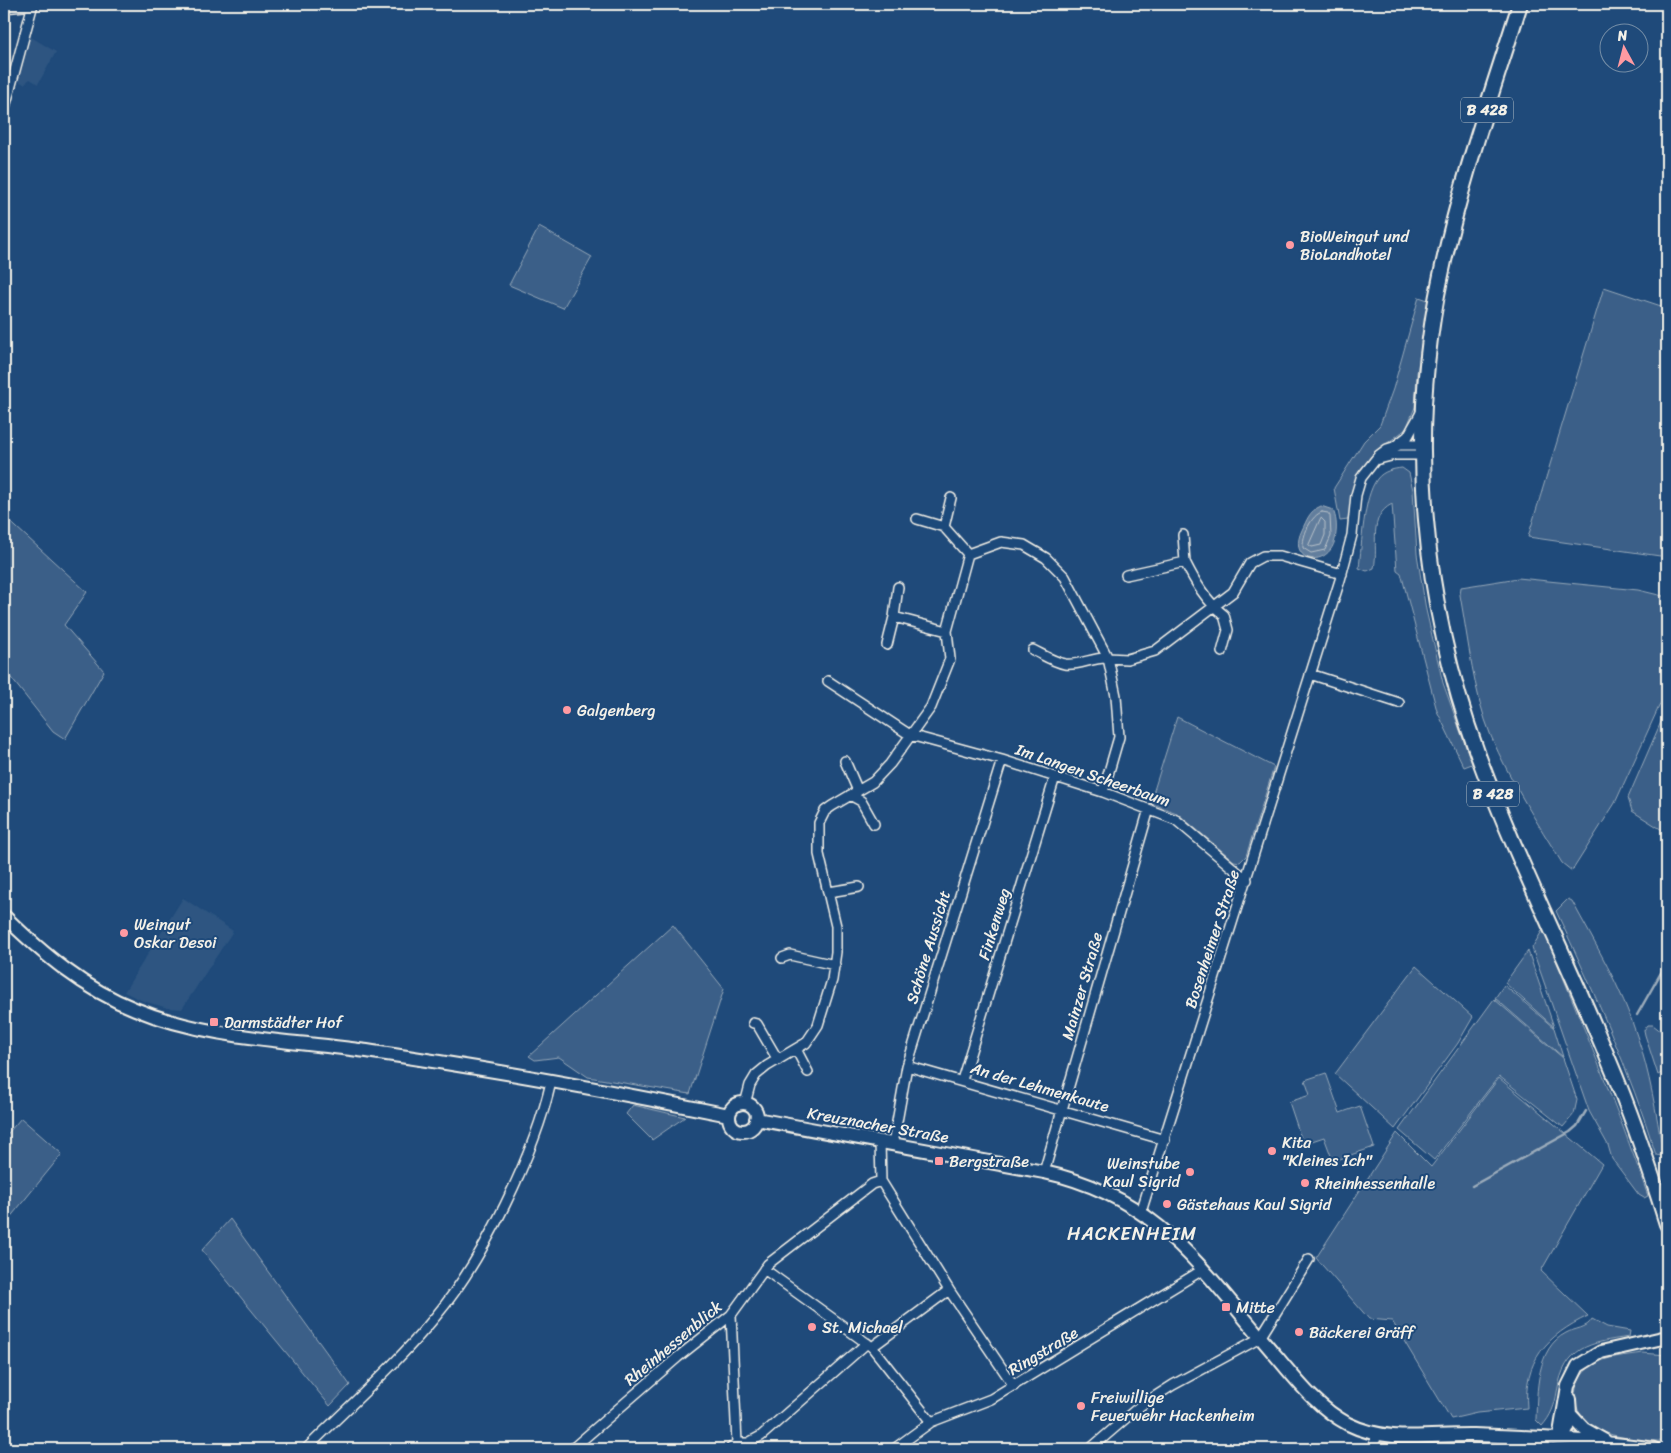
<svg xmlns="http://www.w3.org/2000/svg" width="1671" height="1453" viewBox="0 0 1671 1453" font-family="Sriracha,sans-serif">
  <style>
    .built { fill: #2d5581 }
    .green { fill: #3a5f88; stroke: #97a8b8 }
    .water { fill: #627e9d; stroke: #9cacbb }
    .lines { fill: none; stroke-linecap: round; stroke-linejoin: round }
    .shore { stroke: #bac3ca; stroke-width: 1 }
    .stream { stroke: #9cacbb; stroke-width: 2.5 }
    .street-casing { stroke: #f4f1e8; stroke-width: 12 }
    .secondary-casing { stroke: #f4f1e8; stroke-width: 16 }
    .primary-casing { stroke: #f4f1e8; stroke-width: 18 }
    .street { stroke: #1f4a7a; stroke-width: 9 }
    .secondary { stroke: #1f4a7a; stroke-width: 12 }
    .primary { stroke: #1f4a7a; stroke-width: 14 }
    .poi-dot { fill: #ff9aa2; stroke: #1f4a7a; stroke-width: 2 }
    .labels { text-anchor: middle; dominant-baseline: central; stroke-width: 4; stroke-linejoin: round; paint-order: stroke }
    .shield { fill: #1f4a7a; stroke: #b4bfc7; stroke-width: 1 }
    .shield-label { font-size: 15px; font-weight: bold; fill: #f4f1e8 }
    .poi-label { font-size: 16px; fill: #f4f1e8; stroke: #1f4a7a; text-anchor: start }
    .street-label { font-size: 16px; fill: #f4f1e8; stroke: #1f4a7a }
    .quarter-label { font-size: 19px; letter-spacing: 1px; fill: #f4f1e8; stroke: #1f4a7a }
  </style>
  <rect width="100%" height="100%" fill="#1f4a7a"/>
  <filter id="ink" filterUnits="userSpaceOnUse"><feTurbulence type="fractalNoise" baseFrequency=".02" numOctaves="2"/><feDisplacementMap in="SourceGraphic" scale="10" xChannelSelector="R" yChannelSelector="G"/><feConvolveMatrix kernelMatrix="1 2 1 2 8 2 1 2 1" color-interpolation-filters="sRGB"/></filter>
  <g filter="url(#ink)">
    <path class="built" d="M26,34L56,52L38,84L30,79L24,84L13,78Z
      M183,898L233,931L182,1009L168,1008L143,1001L124,992Z"/>
    <path class="green" d="M539,227L592,257L563,308L509,285Z
      M1604,287L1667,308V557L1528,537Z
      M1419,297L1428,300L1417,373L1415,407L1406,429L1373,454L1359,471L1352,493L1348,520L1340,521L1334,488L1364,441L1380,425L1393,389Z
      M1402,468L1409,473L1413,490L1417,554L1426,610L1443,683L1472,764L1464,767L1437,711L1401,573L1397,570L1392,504C1367,517 1379,545 1374,568L1367,571L1359,568C1362,544 1363,498 1377,479C1383,471 1393,469 1402,468Z
      M4,516L87,592L64,625L104,671L65,739L53,731L4,669Z
      M1518,578L1638,590L1667,597V689L1615,803L1572,871L1562,863C1537,822 1510,781 1491,736C1474,695 1468,639 1460,595L1461,587Z
      M1667,708V833L1632,811L1628,798Z
      M1177,717L1274,767L1246,856L1240,862L1234,861L1177,813L1150,803Z
      M1568,899L1572,901C1595,944 1622,988 1637,1036C1650,1073 1656,1113 1663,1152L1662,1156L1656,1155C1630,1071 1594,992 1556,911Z
      M673,925L724,989L690,1094L588,1077L559,1057L535,1060L529,1056Z
      M1542,931H1544C1580,1019 1617,1106 1648,1196L1644,1198L1639,1195L1612,1159L1608,1145L1589,1111L1532,948Z
      M1528,951L1554,1027L1505,983Z
      M1416,966L1473,1017L1458,1043L1395,1129L1335,1074Z
      M1504,985L1554,1028L1563,1057L1495,998Z
      M1494,999L1563,1058L1577,1100L1574,1114L1563,1127L1499,1076L1434,1160L1399,1130Z
      M1648,1025H1653L1667,1036V1070L1658,1075L1645,1035L1644,1030Z
      M1326,1073L1340,1113L1360,1106L1374,1147L1333,1161L1324,1137L1303,1144L1289,1102L1310,1095L1305,1080Z
      M1499,1078L1602,1164L1541,1271L1588,1316C1547,1335 1523,1361 1527,1408L1477,1413L1451,1419L1392,1321L1369,1319L1316,1258L1397,1133L1431,1167Z
      M633,1105L685,1117L652,1140L626,1114Z
      M21,1118L62,1154L4,1225V1138Z
      M230,1219L350,1385L330,1406L202,1250Z
      M1592,1319L1607,1327L1630,1331L1629,1337C1589,1343 1565,1346 1557,1392C1555,1405 1551,1416 1542,1426L1536,1420C1537,1392 1536,1348 1566,1333C1575,1328 1587,1329 1592,1319Z
      M1642,1353L1667,1355V1442C1643,1439 1617,1440 1595,1428C1570,1415 1568,1380 1593,1365C1607,1356 1625,1356 1642,1353Z"/>
    <path class="water" d="M1321,506L1333,510C1336,517 1337,525 1336,533C1334,570 1285,565 1302,530C1307,520 1309,511 1321,506Z"/>
    <g class="lines">
      <path class="shore" d="M1322,512L1328,513L1330,516L1331,536L1325,550L1311,553L1303,548C1302,536 1311,515 1322,512Z
        M1321,518L1325,522V535L1321,545L1312,547L1309,545Z"/>
      <path class="stream" d="M1637,1015L1667,962
        M1472,1186L1570,1132L1577,1126L1586,1111"/>
      <g class="street-casing">
        <path id="street" d="M4,8L33,5
          M4,111L33,4
          M1395,446L1408,436L1422,411
          M1375,460L1395,455H1423
          M951,498L944,527L968,554
          M917,519L944,527
          M1183,535L1185,562
          M1126,575L1185,562C1195,582 1206,601 1224,615L1228,630L1222,652
          M898,587L894,617L947,631
          M887,645L894,617
          M1033,650C1043,655 1054,662 1065,664C1079,666 1093,657 1108,658L1116,696L1119,737L1103,792
          M1310,674L1399,703
          M828,681L910,735L1002,760L1103,792L1176,820L1247,880
          M845,761L858,791
          M850,795L861,801L874,824
          M829,892L859,887
          M782,958L790,955L835,965
          M753,1023L757,1024L778,1060
          M796,1049L808,1072
          M907,1066L1165,1140
          M962,1080L1055,777
          M745,1104L750,1085L756,1075L767,1066L806,1043L818,1025L832,980L836,952V926L819,854V823L825,811L832,806L873,782L890,764L931,707L950,659L947,631L968,554L1001,542L1024,545L1046,558L1065,577L1108,658L1127,659L1155,651L1233,592L1250,563L1263,556H1280L1342,574
          M880,1142L881,1181L949,1290L1014,1386
          M893,1144L907,1066L1002,760
          M1044,1172L1149,809
          M1141,1212L1340,580L1352,535L1356,495L1361,478L1379,455L1387,449L1400,445H1423
          M764,1269L872,1347L931,1422
          M872,1347L949,1290
          M737,1443H748L761,1436L867,1343
          M306,1449C349,1406 397,1364 436,1316C483,1260 535,1153 551,1082
          M572,1449L678,1357L731,1315L768,1264L872,1184L881,1181
          M730,1449L737,1443L731,1315
          M894,1449L931,1422L991,1399L1204,1269
          M1090,1449L1140,1406L1173,1385L1260,1338L1309,1259
          M1372,1449L1377,1435"/>
      </g>
      <g class="secondary-casing">
        <path id="secondary" d="M4,916C43,954 84,989 135,1009C210,1040 293,1040 373,1052C492,1069 611,1091 729,1115
          M729 1117a14 14 0 1 1 28 0a14 14 0 1 1-28 0Z
          M756,1119L1044,1172C1161,1197 1204,1273 1277,1357C1298,1382 1318,1408 1348,1424C1388,1444 1431,1434 1474,1435C1534,1437 1595,1440 1654,1449
          M1570,1414L1584,1429L1605,1441
          M1559,1439L1568,1386L1578,1366L1601,1352L1667,1337
          M1559,1439C1573,1429 1570,1415 1569,1399"/>
      </g>
      <g class="primary-casing">
        <path id="primary" d="M1520,4C1492,93 1460,183 1441,275C1407,434 1422,602 1478,755C1516,859 1567,958 1609,1061C1632,1115 1650,1169 1667,1224"/>
      </g>
      <use href="#street" class="street"/>
      <use href="#secondary" class="secondary"/>
      <use href="#primary" class="primary"/>
    </g>
  </g>
  <g class="poi-dot">
    <circle cx="1290" cy="245" r="5"/>
    <circle cx="567" cy="710" r="5"/>
    <circle cx="124" cy="933" r="5"/>
    <rect x="209" y="1017" width="10" height="10" rx="2.5"/>
    <circle cx="1272" cy="1151" r="5"/>
    <rect x="934" y="1156" width="10" height="10" rx="2.5"/>
    <circle cx="1190" cy="1172" r="5"/>
    <circle cx="1305" cy="1183" r="5"/>
    <circle cx="1167" cy="1204" r="5"/>
    <rect x="1221" y="1302" width="10" height="10" rx="2.5"/>
    <circle cx="812" cy="1327" r="5"/>
    <circle cx="1299" cy="1332" r="5"/>
    <circle cx="1081" cy="1406" r="5"/>
  </g>
  <g class="labels">
    <g class="shield">
      <rect x="1461" y="97.5" width="52" height="25" rx="4"/>
      <rect x="1467" y="781.5" width="52" height="25" rx="4"/>
    </g>
    <g class="shield-label">
      <text x="1487" y="110">B 428</text>
      <text x="1493" y="794">B 428</text>
    </g>
    <g class="poi-label">
      <text x="1300" y="236">BioWeingut und<tspan x="1300" dy="18">BioLandhotel</tspan></text>
      <text x="577" y="710">Galgenberg</text>
      <text x="134" y="924">Weingut<tspan x="134" dy="18">Oskar Desoi</tspan></text>
      <text x="224" y="1022">Darmstädter Hof</text>
      <text x="1282" y="1142">Kita<tspan x="1282" dy="18">"Kleines Ich"</tspan></text>
      <text x="949" y="1161">Bergstraße</text>
      <text x="1180" y="1163" text-anchor="end">Weinstube<tspan x="1180" dy="18">Kaul Sigrid</tspan></text>
      <text x="1315" y="1183">Rheinhessenhalle</text>
      <text x="1177" y="1204">Gästehaus Kaul Sigrid</text>
      <text x="1236" y="1307">Mitte</text>
      <text x="822" y="1327">St. Michael</text>
      <text x="1309" y="1332">Bäckerei Gräff</text>
      <text x="1091" y="1397">Freiwillige<tspan x="1091" dy="18">Feuerwehr Hackenheim</tspan></text>
    </g>
    <g class="street-label">
      <text transform="translate(1093 775) rotate(19)">Im Langen Scheerbaum</text>
      <text transform="translate(994 924) rotate(-73)">Finkenweg</text>
      <text transform="translate(1212 939) rotate(-72)">Bosenheimer Straße</text>
      <text transform="translate(928 947) rotate(-73)">Schöne Aussicht</text>
      <text transform="translate(1082 986) rotate(-74)">Mainzer Straße</text>
      <text transform="translate(1040 1087) rotate(16)">An der Lehmenkaute</text>
      <text transform="translate(878 1125) rotate(10)">Kreuznacher Straße</text>
      <text transform="translate(673 1343) rotate(-40)">Rheinhessenblick</text>
      <text transform="translate(1043 1351) rotate(-31)">Ringstraße</text>
    </g>
    <g class="quarter-label">
      <text x="1132" y="1233">HACKENHEIM</text>
    </g>
  </g>
  <rect width="1671" height="1453" fill="none" stroke="#1f4a7a" stroke-width="20"/>
  <rect x="10" y="10" width="1651" height="1433" fill="none" stroke="#f4f1e8" stroke-width="2" filter="url(#ink)"/>
  <g transform="translate(1624 48) rotate(353)"><circle r="24" fill="#1f4a7a" stroke="#748da6"/>
  <path d="M0-4L9 19L0 12L-9 19Z" fill="#ff9aa2"/>
  <text y="-8" font-size="14" font-weight="bold" text-anchor="middle" fill="#f4f1e8">N</text>
  </g>
</svg>
